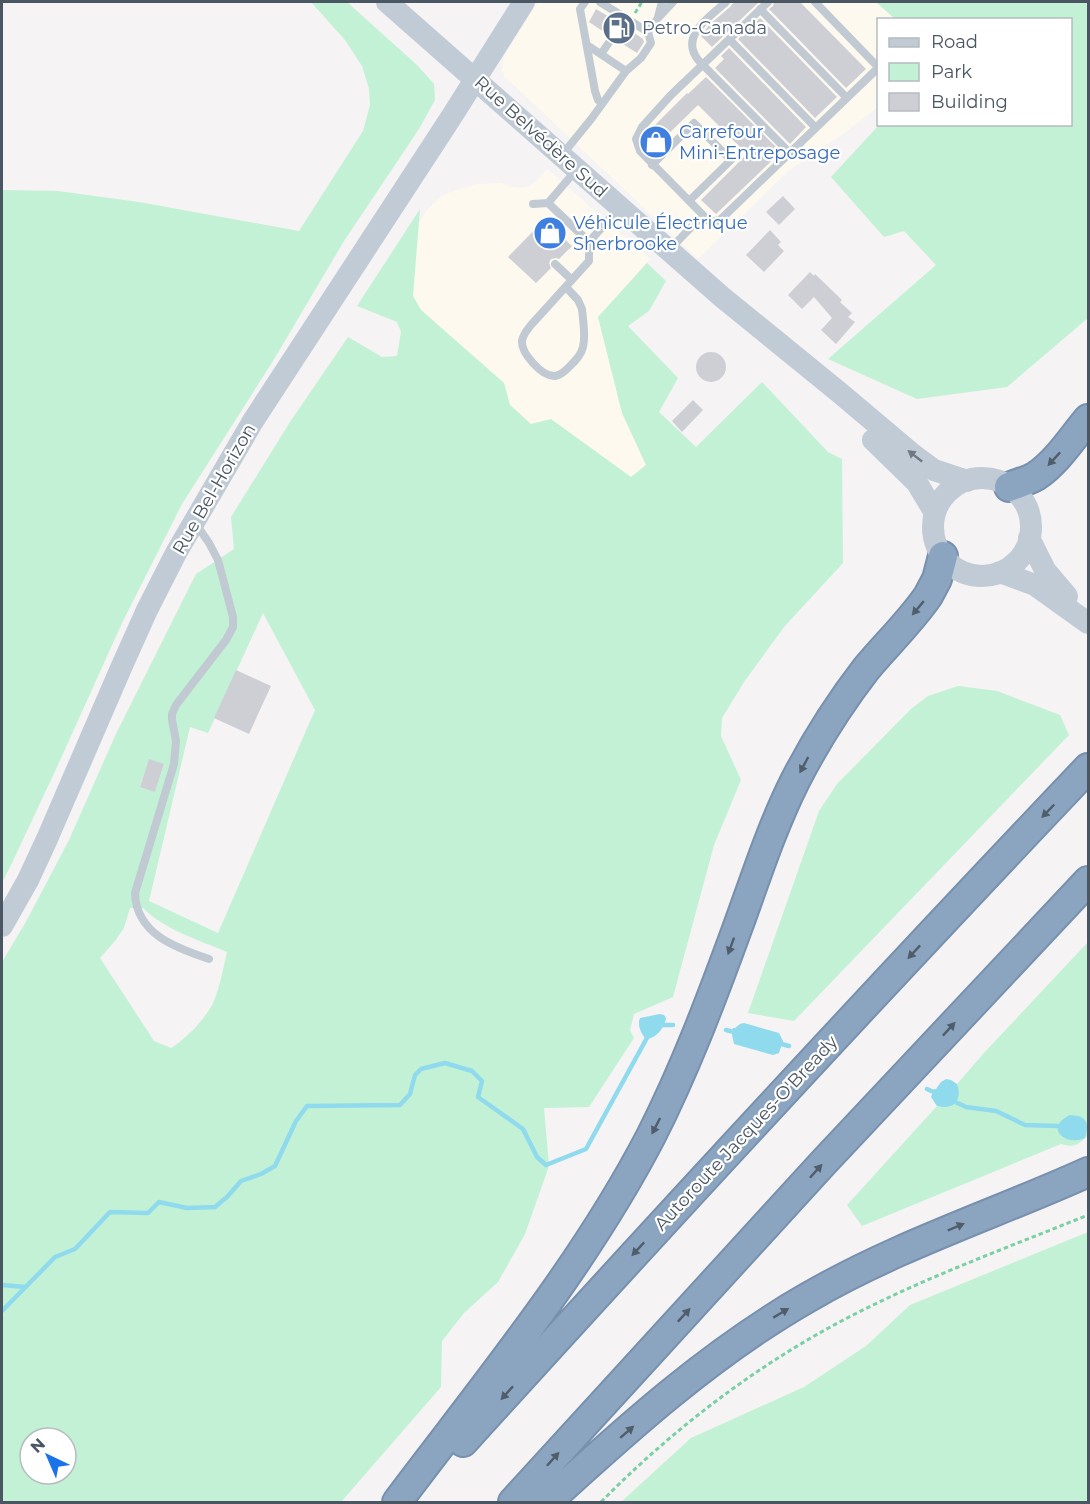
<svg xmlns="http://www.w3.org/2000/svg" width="1090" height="1504" viewBox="0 0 1090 1504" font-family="Montserrat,sans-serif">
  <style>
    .commercial { fill: #fdf9ef }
    .green { fill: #c3f1d5; fill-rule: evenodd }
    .water { fill: #90daee }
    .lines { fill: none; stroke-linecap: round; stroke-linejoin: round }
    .stream { stroke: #90daee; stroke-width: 4.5 }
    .building { fill: #cdcfd5 }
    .highway-casing { stroke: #7690ad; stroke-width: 32 }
    .path { stroke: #7ad0a6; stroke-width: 3; stroke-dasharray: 4.5 3; stroke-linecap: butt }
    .lane { stroke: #c1cad2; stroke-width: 8 }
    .secondary { stroke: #c1cbd6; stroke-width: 22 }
    .highway { stroke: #8ba5c1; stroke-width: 28 }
    .oneway { fill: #6e7984 }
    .oneway2 { fill: #505e6b }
    .labels { text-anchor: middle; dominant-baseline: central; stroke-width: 4.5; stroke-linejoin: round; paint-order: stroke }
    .service-label { font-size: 18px; fill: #4e5e75; stroke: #fff; text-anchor: start }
    .shop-label { font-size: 18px; fill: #366cbe; stroke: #fff; text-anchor: start }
    .street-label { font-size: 18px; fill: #4a5661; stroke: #fff }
  </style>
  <rect width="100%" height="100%" fill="#f5f3f3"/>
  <path class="commercial" d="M538,2H876L895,19L878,20V107L843,134L788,171L698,259L505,77L502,71L504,56Z
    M547,169L650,259L598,317L622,413L646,465L631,477L551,420L531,424L510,405L504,383L421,310L413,296L418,224L427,210L438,199L448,193L476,184L501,183L512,187L521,188L530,186L538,179Z"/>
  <path class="green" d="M311,2H347L417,65L434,84L435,100L419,129L344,241L273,361L182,504L122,623L57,767L12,863L2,883V190L58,191L139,202L299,231L363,131L370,105L369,89L362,66L345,40Z
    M876,2H1088V318L1007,387L917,399L828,359L936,265L904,231L884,237L831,177L879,125L1070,124V20L895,19Z
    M420,209L413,296L421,310L504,383L510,405L531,424L551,419L631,477L646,465L622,413L598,317L647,263L666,281L649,311L628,326L678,378L659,412L696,447L762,382L828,452L842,459L843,563L784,627L744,682L722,718L721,736L741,780L714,845L673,997L634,1014L630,1030L634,1038L589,1107L544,1108L549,1166L525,1234L498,1282L464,1313L442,1341L441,1387L341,1502H2V962L27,920L69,840L115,736L196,574L234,549L231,517L290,422L348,337L382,357L397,356L401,332L397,322L357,306ZM263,613L315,710L218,933L149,901L190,727L208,733ZM149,760L164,765L155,791L140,786ZM130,908H143C165,930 199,940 227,952C223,969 220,987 213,1003C205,1019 186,1039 171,1048L154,1041L100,958L115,941L124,928ZM30,1438H66V1474H30Z
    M958,686L997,691L1060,715L1069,735L794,1021L748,1013L819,811L837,784L911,709L928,696Z
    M1088,942V1135C1079,1145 1074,1148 1061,1144L862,1226L847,1205L937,1106L941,1107L958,1089L957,1084L983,1054Z
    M1088,1232V1502H621L691,1438L804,1387L866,1346L910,1305Z"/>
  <path class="water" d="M660,1014L664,1015L666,1018C665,1027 656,1039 646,1039C641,1034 637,1025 640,1018Z
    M744,1023L779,1033L783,1041L779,1053L773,1055L734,1044L732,1035L733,1028H735L740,1024Z
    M946,1079L951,1080L957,1084C963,1101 953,1110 937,1106L931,1097L934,1089H936L941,1082Z
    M1070,1115C1088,1116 1089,1123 1085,1138C1066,1147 1043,1128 1070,1115Z"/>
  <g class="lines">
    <path class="stream" d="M660,1025H673
      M726,1030L738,1033
      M778,1043L789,1046
      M927,1089L938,1094
      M951,1100L966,1107L996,1111L1025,1125L1058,1126L1063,1128
      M2,1285L25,1287
      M2,1311L55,1257L75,1249L110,1212L148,1213L159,1202L187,1208L215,1207L227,1197L241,1181L261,1174L275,1166L296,1121L307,1106L400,1105L410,1094L415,1075L421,1069L445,1063L472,1071L482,1081L478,1097L523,1129L537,1157L546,1165L586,1149L648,1036"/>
  </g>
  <path class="building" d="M734,2H759L712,47L701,36L709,25L730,7Z
    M774,2H800L866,69L846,88L769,9L773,6Z
    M596,9L616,21L607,34L589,22Z
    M760,18L837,97L815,118L738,39Z
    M627,28L643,39L644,42L637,53L618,41Z
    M729,48L806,127L790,144L715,68L724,59L721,56Z
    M706,77L781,152L716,214L701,200L747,154L698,105L655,147L644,136L687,93L688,94Z
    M783,196L795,209L779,225L766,212Z
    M544,220L572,246L559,259L556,258L551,259L549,263L551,268L536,283L508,257Z
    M770,230L781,242L778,245L784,251L764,272L746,255Z
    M810,272L814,276L815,274L842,300L840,302L852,313L848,317L855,322L836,344L821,330L832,318L814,297L802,309L788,295Z
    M696 367a15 15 0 1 1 30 0a15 15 0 1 1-30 0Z
    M693,400L703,410L682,432L672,421Z
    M236,670L271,686L249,734L214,718Z
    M149,759L164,764L155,792L140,787Z"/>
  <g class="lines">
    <g class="highway-casing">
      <path id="highway" d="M1009,487C1018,483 1028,481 1036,476C1057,462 1072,438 1088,419
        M463,1442C669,1215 877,990 1088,768
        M397,1502C485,1385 583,1267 651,1136C685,1069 711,1000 737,929C755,880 771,829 795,781C815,742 839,704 866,669C886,645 910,622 928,596L937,579L943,556
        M513,1502L823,1163L1088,881
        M547,1502C628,1428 711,1353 807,1298C896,1246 995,1214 1088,1172"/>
    </g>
    <path class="path" d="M635,13L642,2
      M601,1502C674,1428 759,1363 853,1315C929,1276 1009,1247 1088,1215"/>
    <path class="lane" d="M585,2L580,9L595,91L598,100L602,104
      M726,2C710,17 678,36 699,61L790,153
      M815,2L878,67
      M760,9L847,98
      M658,17L662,2
      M648,32L658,18L673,2
      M729,39L816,128
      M587,45L626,71
      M601,54L626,18
      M562,155L592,118L626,71L641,58L651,43L648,32L600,2
      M652,165L694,123L731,160L689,201
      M577,169L548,203L585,238L589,242L619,208
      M533,204L548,203
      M703,215L710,222L720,220L878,68
      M670,249L703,215L640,151L636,139L642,127L670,96L768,2
      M555,264L572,280
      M566,287L578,300L582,309C583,321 586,335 583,347C581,355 576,360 570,366C566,370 562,375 555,376C542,377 521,353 522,341C523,334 527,330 531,325L589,261V242
      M196,524L209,543L218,560L233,617V627L226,640L176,705L172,714V720L176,741L174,764L135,893C136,934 176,948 209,959"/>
    <path class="secondary" d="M387,2L722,297L840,393L911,453L934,470L967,481
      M873,440L917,483L935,513
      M933 527a49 49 0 1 1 98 0a49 49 0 1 1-98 0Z
      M1029,538L1045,570L1067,596
      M1000,572L1035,585L1088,623
      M2,926L28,880L47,839L121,668L147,610L176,553L253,421L452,116L524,2"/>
    <use href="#highway" class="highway"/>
  </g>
  <defs><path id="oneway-solid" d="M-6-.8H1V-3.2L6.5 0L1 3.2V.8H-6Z" transform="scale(1.5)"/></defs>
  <use class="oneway" href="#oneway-solid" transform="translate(915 456) rotate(-142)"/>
  <g class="oneway2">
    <use href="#oneway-solid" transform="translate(1054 459) rotate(133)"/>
    <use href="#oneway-solid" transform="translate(918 608) rotate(130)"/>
    <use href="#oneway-solid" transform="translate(804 765) rotate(118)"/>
    <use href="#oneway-solid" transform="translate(1048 811) rotate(134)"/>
    <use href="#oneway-solid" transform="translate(731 946) rotate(110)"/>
    <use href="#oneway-solid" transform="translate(914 952) rotate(133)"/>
    <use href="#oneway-solid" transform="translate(949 1029) rotate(-47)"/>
    <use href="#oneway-solid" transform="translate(656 1126) rotate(117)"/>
    <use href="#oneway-solid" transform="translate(816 1171) rotate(-48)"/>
    <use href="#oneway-solid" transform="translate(956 1227) rotate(-23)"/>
    <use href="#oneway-solid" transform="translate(638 1249) rotate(133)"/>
    <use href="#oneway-solid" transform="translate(781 1313) rotate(-31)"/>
    <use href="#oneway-solid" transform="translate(684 1315) rotate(-47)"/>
    <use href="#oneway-solid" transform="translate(507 1393) rotate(132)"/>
    <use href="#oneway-solid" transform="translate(627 1432) rotate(-41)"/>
    <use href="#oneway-solid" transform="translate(553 1459) rotate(-48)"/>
  </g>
  <defs>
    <g id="fuel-disc" transform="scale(1.725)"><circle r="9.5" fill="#5c6f8a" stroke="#fff"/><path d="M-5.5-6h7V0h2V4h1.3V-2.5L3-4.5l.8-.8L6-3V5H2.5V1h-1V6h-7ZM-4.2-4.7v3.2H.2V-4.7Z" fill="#fff"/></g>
    <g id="shop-disc" transform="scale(1.725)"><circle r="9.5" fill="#3f7fe0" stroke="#fff"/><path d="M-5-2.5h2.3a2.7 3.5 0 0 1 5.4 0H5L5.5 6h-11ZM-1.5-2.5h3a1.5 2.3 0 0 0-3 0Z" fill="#fff"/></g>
  </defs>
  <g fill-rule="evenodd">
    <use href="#fuel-disc" x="619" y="28"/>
    <use href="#shop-disc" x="656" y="142"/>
    <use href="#shop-disc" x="550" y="233"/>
  </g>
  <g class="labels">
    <g class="service-label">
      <text x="642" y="28">Petro-Canada</text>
    </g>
    <g class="shop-label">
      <text x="679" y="132">Carrefour<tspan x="679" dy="21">Mini-Entreposage</tspan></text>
      <text x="573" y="223">Véhicule Électrique<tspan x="573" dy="21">Sherbrooke</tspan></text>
    </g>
    <g class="street-label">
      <text transform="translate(541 137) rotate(42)">Rue Belvédère Sud</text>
      <text transform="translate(214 489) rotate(-60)">Rue Bel-Horizon</text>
      <text transform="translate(746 1133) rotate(-47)">Autoroute Jacques-O'Bready</text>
    </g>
  </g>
  <rect width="1090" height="1504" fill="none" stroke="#4a5661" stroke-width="6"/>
  <rect x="877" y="18" width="195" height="108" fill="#ffffff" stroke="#b7bbc0" stroke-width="1.5"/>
  <rect x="889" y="38" width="30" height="9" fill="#c1cbd6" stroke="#b7bbc0" stroke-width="1.5"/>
  <text x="931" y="48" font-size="18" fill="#4a5661">Road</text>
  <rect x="889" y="63" width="30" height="18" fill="#c3f1d5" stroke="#b7bbc0" stroke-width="1.5"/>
  <text x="931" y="78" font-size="18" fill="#4a5661">Park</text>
  <rect x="889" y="93" width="30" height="18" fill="#cdcfd5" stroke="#b7bbc0" stroke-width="1.5"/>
  <text x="931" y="108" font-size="18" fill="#4a5661">Building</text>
  <g transform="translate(48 1456) rotate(316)"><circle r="28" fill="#ffffff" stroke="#b7bbc0" stroke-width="1.5"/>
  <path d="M0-4.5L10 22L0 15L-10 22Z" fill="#1a73e8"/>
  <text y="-9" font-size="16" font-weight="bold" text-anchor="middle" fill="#4a5661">N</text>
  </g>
</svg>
